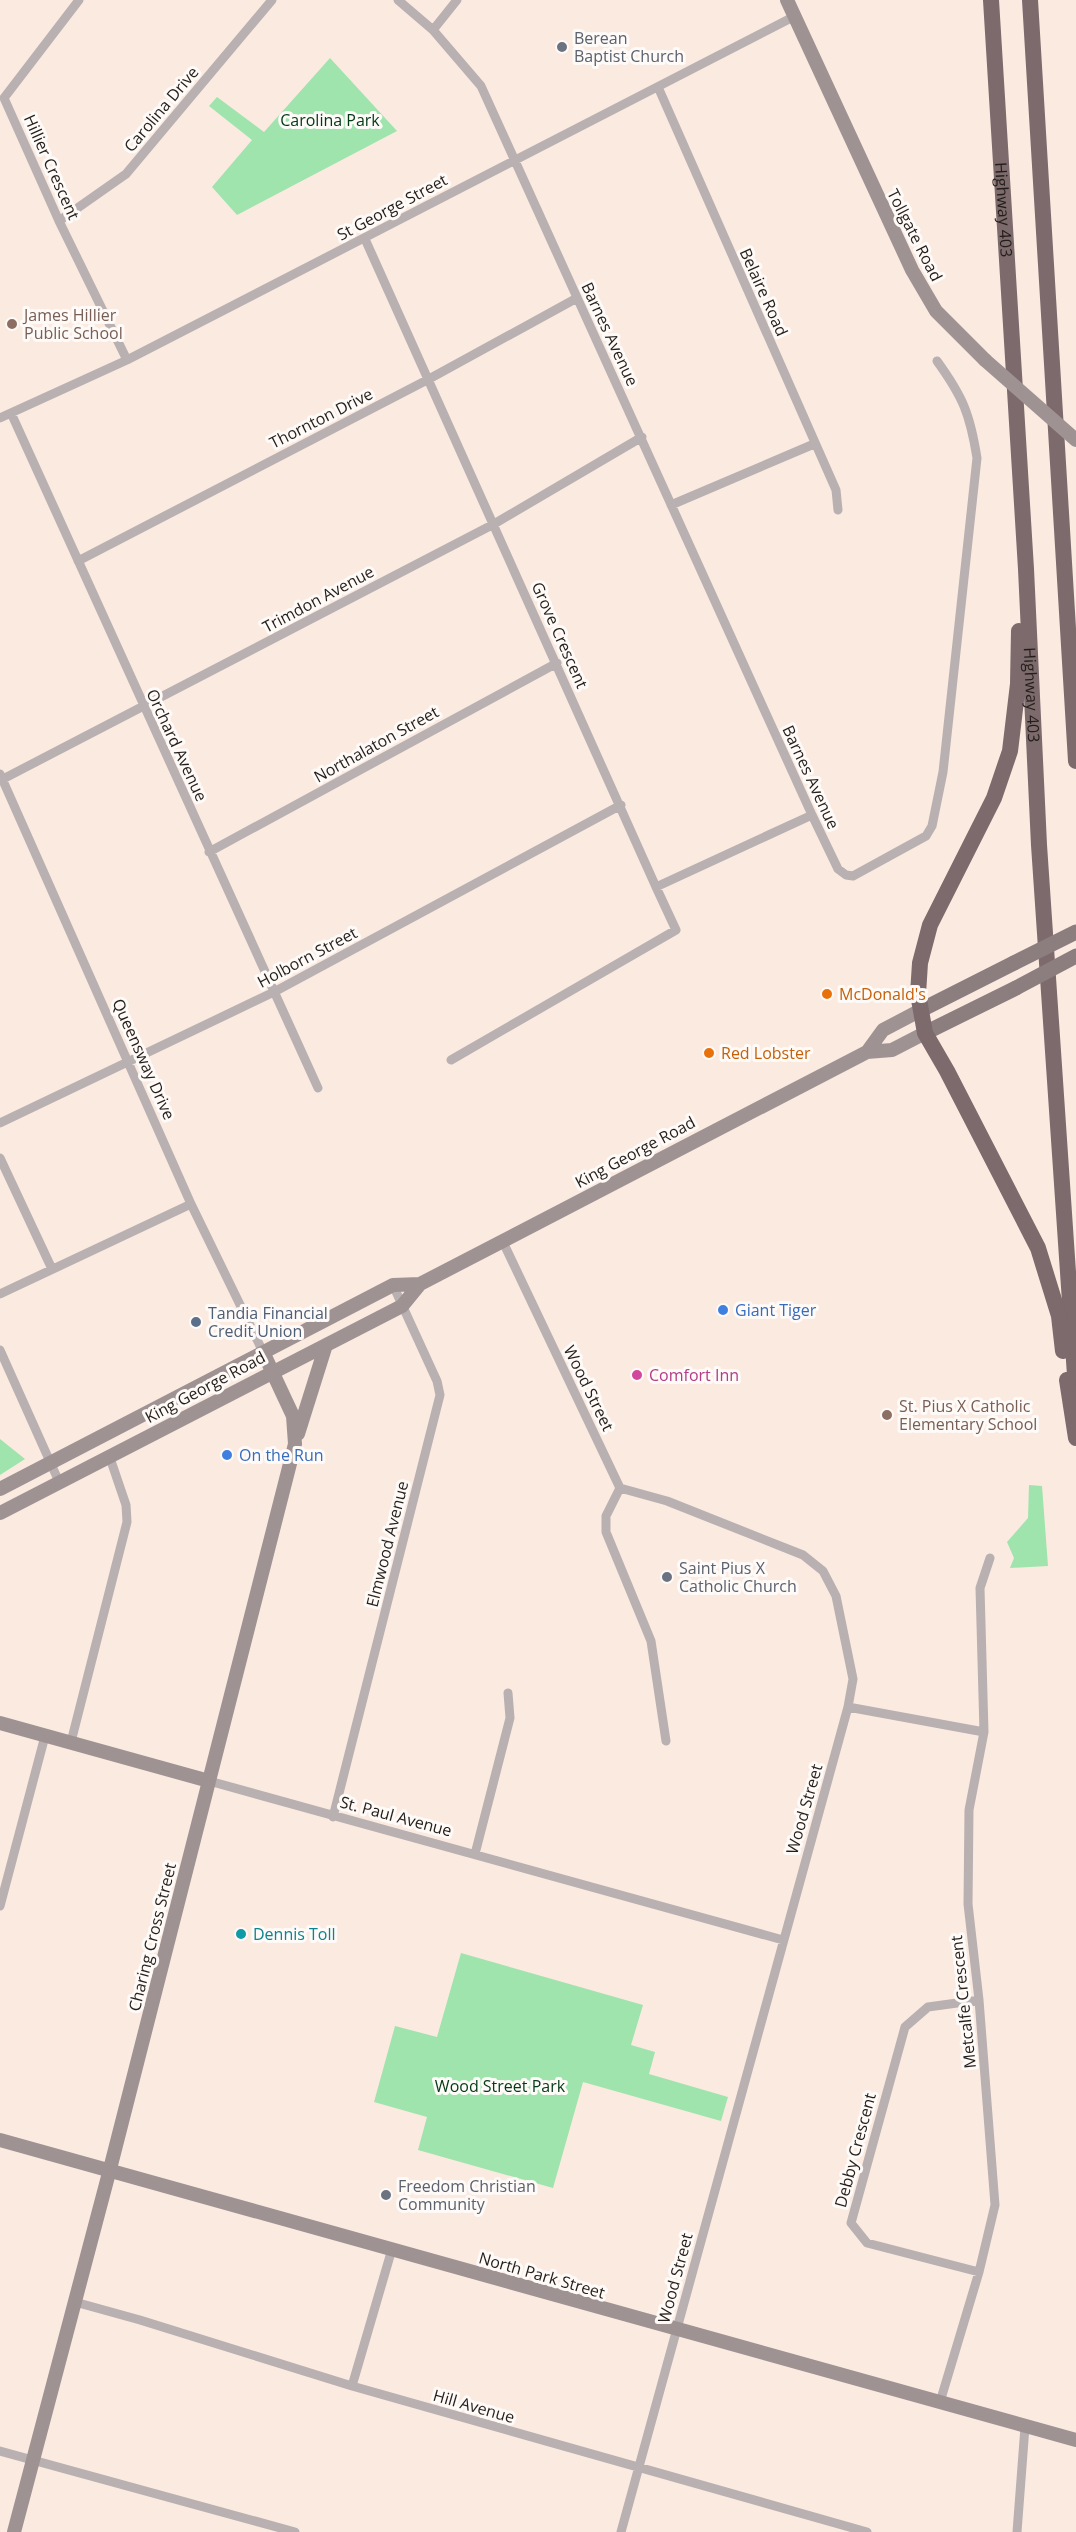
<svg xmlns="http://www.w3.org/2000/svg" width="1076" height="2532" viewBox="0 0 1076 2532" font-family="'Open Sans',sans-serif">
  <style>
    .green { fill: #9fe3ad }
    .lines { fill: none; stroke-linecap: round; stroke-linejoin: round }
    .street { stroke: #b9b0b1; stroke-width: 9 }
    .secondary { stroke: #9f9293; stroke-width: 14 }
    .primary { stroke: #8c7d7e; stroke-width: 15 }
    .highway { stroke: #7c6a6c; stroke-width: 16 }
    .secondary-bridge { stroke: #9f9293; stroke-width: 14 }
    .primary-bridge { stroke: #8c7d7e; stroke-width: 15 }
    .worship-dot { fill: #6b7280; stroke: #fefaf8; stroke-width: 2 }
    .education-dot { fill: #8d6e63; stroke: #fefaf8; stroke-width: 2 }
    .food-dot { fill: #e8710a; stroke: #fefaf8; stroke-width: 2 }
    .shop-dot { fill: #3f7fe0; stroke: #fefaf8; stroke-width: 2 }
    .service-dot { fill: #5c6f8a; stroke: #fefaf8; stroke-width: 2 }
    .hotel-dot { fill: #d1479c; stroke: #fefaf8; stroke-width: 2 }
    .culture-dot { fill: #0f9aa8; stroke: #fefaf8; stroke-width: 2 }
    .labels { text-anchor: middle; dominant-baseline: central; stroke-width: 6; stroke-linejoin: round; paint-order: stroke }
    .worship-label { font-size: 16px; fill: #5b616d; stroke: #fefaf8; text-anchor: start }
    .street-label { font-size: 16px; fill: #241e1a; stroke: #fefaf8 }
    .park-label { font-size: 16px; fill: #023a17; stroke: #fefaf8 }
    .education-label { font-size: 16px; fill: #785e54; stroke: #fefaf8; text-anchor: start }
    .food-label { font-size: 16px; fill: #c56008; stroke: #fefaf8; text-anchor: start }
    .shop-label { font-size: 16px; fill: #366cbe; stroke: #fefaf8; text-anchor: start }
    .service-label { font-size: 16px; fill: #4e5e75; stroke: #fefaf8; text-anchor: start }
    .hotel-label { font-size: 16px; fill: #b23c85; stroke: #fefaf8; text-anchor: start }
    .culture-label { font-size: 16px; fill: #0d838f; stroke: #fefaf8; text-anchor: start }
  </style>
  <rect width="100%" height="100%" fill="#fbeae0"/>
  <path class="green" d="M330,58L397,131L237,215L212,187L252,140L209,106L217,97L264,132Z
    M0,1439L25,1459L0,1475Z
    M1029,1485L1042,1486L1048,1566L1010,1568L1014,1558L1007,1542L1028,1518Z
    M461,1953L643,2005L631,2045L655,2052L649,2074L728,2097L721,2121L583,2082L553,2188L418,2150L427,2117L374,2102L395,2026L437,2037Z"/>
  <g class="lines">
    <path class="street" d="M79,0L4,98L59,221L127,360
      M398,0L433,30L481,86L812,815L838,869L846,875L853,876L926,836L932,826L943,772L977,458C970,414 963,397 937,361
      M433,30L457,0
      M658,87L836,490L838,510
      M59,221L126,174L272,0
      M365,239L656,887L812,815
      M11,413L318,1088
      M0,418L127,360L795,16
      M671,505L814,444
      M78,561L429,379L577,298
      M0,774L191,1204L264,1354
      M3,779L494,524L642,437
      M209,852L557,663
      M451,1060L676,930L656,887
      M0,1123L274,992L621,805
      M0,1158L52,1269
      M503,1242L620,1488L667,1501L803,1555L823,1571L836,1596L853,1679L848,1707L621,2532
      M0,1294L191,1204
      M0,1350L60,1484
      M620,1488L606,1516V1532L651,1641L666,1741
      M848,1707L984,1732
      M71,1742L127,1522L126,1505L110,1458
      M209,1781L783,1940
      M333,1817L440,1395L437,1381L393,1285
      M475,1854L510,1718L508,1693
      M0,1906L45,1736
      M979,2000L928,2007L905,2027L851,2223L867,2243L979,2272
      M75,2302L140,2320L352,2386L867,2532
      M352,2386L392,2249
      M940,2402L979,2272L995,2205L979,2000L968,1904L969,1810L984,1732L980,1588L990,1558
      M0,2451L295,2532
      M1017,2532L1025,2427"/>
    <path class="secondary" d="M787,0L912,270L936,311L985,360
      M867,1052L883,1030L921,1010
      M298,1434L326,1345
      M0,1489L393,1285L420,1284L867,1052L892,1050L925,1033
      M0,1513L402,1306L420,1284
      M0,1723L209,1781
      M0,2140L1076,2440
      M14,2532L110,2169L295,1444L293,1416L264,1354"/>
    <path class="primary" d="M921,1010L1014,963
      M925,1033L1016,988"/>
    <g class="highway">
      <path id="s1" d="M991,0L1026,569L1039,845L1076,1390"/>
      <path d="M1030,0L1076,761"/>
      <path d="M1019,631L1018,684L1010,751L994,798L930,925L920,963L918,994L925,1033L947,1071L1038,1248L1059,1316L1063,1351"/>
      <path d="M1067,1380L1076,1438"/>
    </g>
    <path class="secondary-bridge" d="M985,360L1076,440"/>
    <path class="primary-bridge" d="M1014,963L1076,932
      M1016,988L1076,956"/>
  </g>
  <g class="worship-dot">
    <circle cx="562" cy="47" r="6"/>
    <circle cx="667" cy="1577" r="6"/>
    <circle cx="386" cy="2195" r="6"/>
  </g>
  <g class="education-dot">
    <circle cx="12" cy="324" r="6"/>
    <circle cx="887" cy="1415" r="6"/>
  </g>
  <g class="food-dot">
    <circle cx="827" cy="994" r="6"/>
    <circle cx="709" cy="1053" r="6"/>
  </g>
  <g class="shop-dot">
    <circle cx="723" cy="1310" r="6"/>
    <circle cx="227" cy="1455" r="6"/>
  </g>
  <circle class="service-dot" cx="196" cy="1322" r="6"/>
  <circle class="hotel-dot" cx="637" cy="1375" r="6"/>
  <circle class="culture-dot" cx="241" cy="1934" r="6"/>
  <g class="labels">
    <g class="worship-label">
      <text x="574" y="38">Berean<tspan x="574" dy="18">Baptist Church</tspan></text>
      <text x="679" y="1568">Saint Pius X<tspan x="679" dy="18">Catholic Church</tspan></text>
      <text x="398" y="2186">Freedom Christian<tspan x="398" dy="18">Community</tspan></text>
    </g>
    <g class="street-label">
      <text transform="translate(161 109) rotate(-50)">Carolina Drive</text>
      <text transform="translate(52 167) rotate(66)">Hillier Crescent</text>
      <text transform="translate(392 207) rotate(-28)">St George Street</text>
      <text stroke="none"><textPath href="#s1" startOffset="210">Highway 403</textPath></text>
      <text transform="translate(915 235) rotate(63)">Tollgate Road</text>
      <text transform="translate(764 292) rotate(66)">Belaire Road</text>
      <text transform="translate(610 334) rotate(65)">Barnes Avenue</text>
      <text transform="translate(321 418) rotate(-27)">Thornton Drive</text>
      <text transform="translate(318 599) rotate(-28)">Trimdon Avenue</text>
      <text transform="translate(560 635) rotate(66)">Grove Crescent</text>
      <text stroke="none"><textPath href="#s1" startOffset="696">Highway 403</textPath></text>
      <text transform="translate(376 744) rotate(-29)">Northalaton Street</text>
      <text transform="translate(177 745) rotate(65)">Orchard Avenue</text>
      <text transform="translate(811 777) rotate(65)">Barnes Avenue</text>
      <text transform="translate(307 957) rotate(-28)">Holborn Street</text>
      <text transform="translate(144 1059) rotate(66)">Queensway Drive</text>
      <text transform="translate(635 1152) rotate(-28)">King George Road</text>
      <text transform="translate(205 1387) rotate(-28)">King George Road</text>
      <text transform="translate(589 1388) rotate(64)">Wood Street</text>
      <text transform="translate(387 1544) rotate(-76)">Elmwood Avenue</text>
      <text transform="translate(804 1809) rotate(-74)">Wood Street</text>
      <text transform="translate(396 1816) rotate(15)">St. Paul Avenue</text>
      <text transform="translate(152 1937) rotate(-76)">Charing Cross Street</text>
      <text transform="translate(963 2002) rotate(-96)">Metcalfe Crescent</text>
      <text transform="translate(855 2150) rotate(-75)">Debby Crescent</text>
      <text transform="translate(542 2275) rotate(16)">North Park Street</text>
      <text transform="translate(675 2278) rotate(-75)">Wood Street</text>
      <text transform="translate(474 2406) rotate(16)">Hill Avenue</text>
    </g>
    <g class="park-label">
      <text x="330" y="120">Carolina Park</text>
      <text x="500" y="2086">Wood Street Park</text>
    </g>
    <g class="education-label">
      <text x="24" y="315">James Hillier<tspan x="24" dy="18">Public School</tspan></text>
      <text x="899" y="1406">St. Pius X Catholic<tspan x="899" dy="18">Elementary School</tspan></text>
    </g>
    <g class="food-label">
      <text x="839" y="994">McDonald's</text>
      <text x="721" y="1053">Red Lobster</text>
    </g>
    <g class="shop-label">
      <text x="735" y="1310">Giant Tiger</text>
      <text x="239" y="1455">On the Run</text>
    </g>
    <g class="service-label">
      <text x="208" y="1313">Tandia Financial<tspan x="208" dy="18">Credit Union</tspan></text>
    </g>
    <g class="hotel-label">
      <text x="649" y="1375">Comfort Inn</text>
    </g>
    <g class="culture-label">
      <text x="253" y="1934">Dennis Toll</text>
    </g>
  </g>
</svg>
